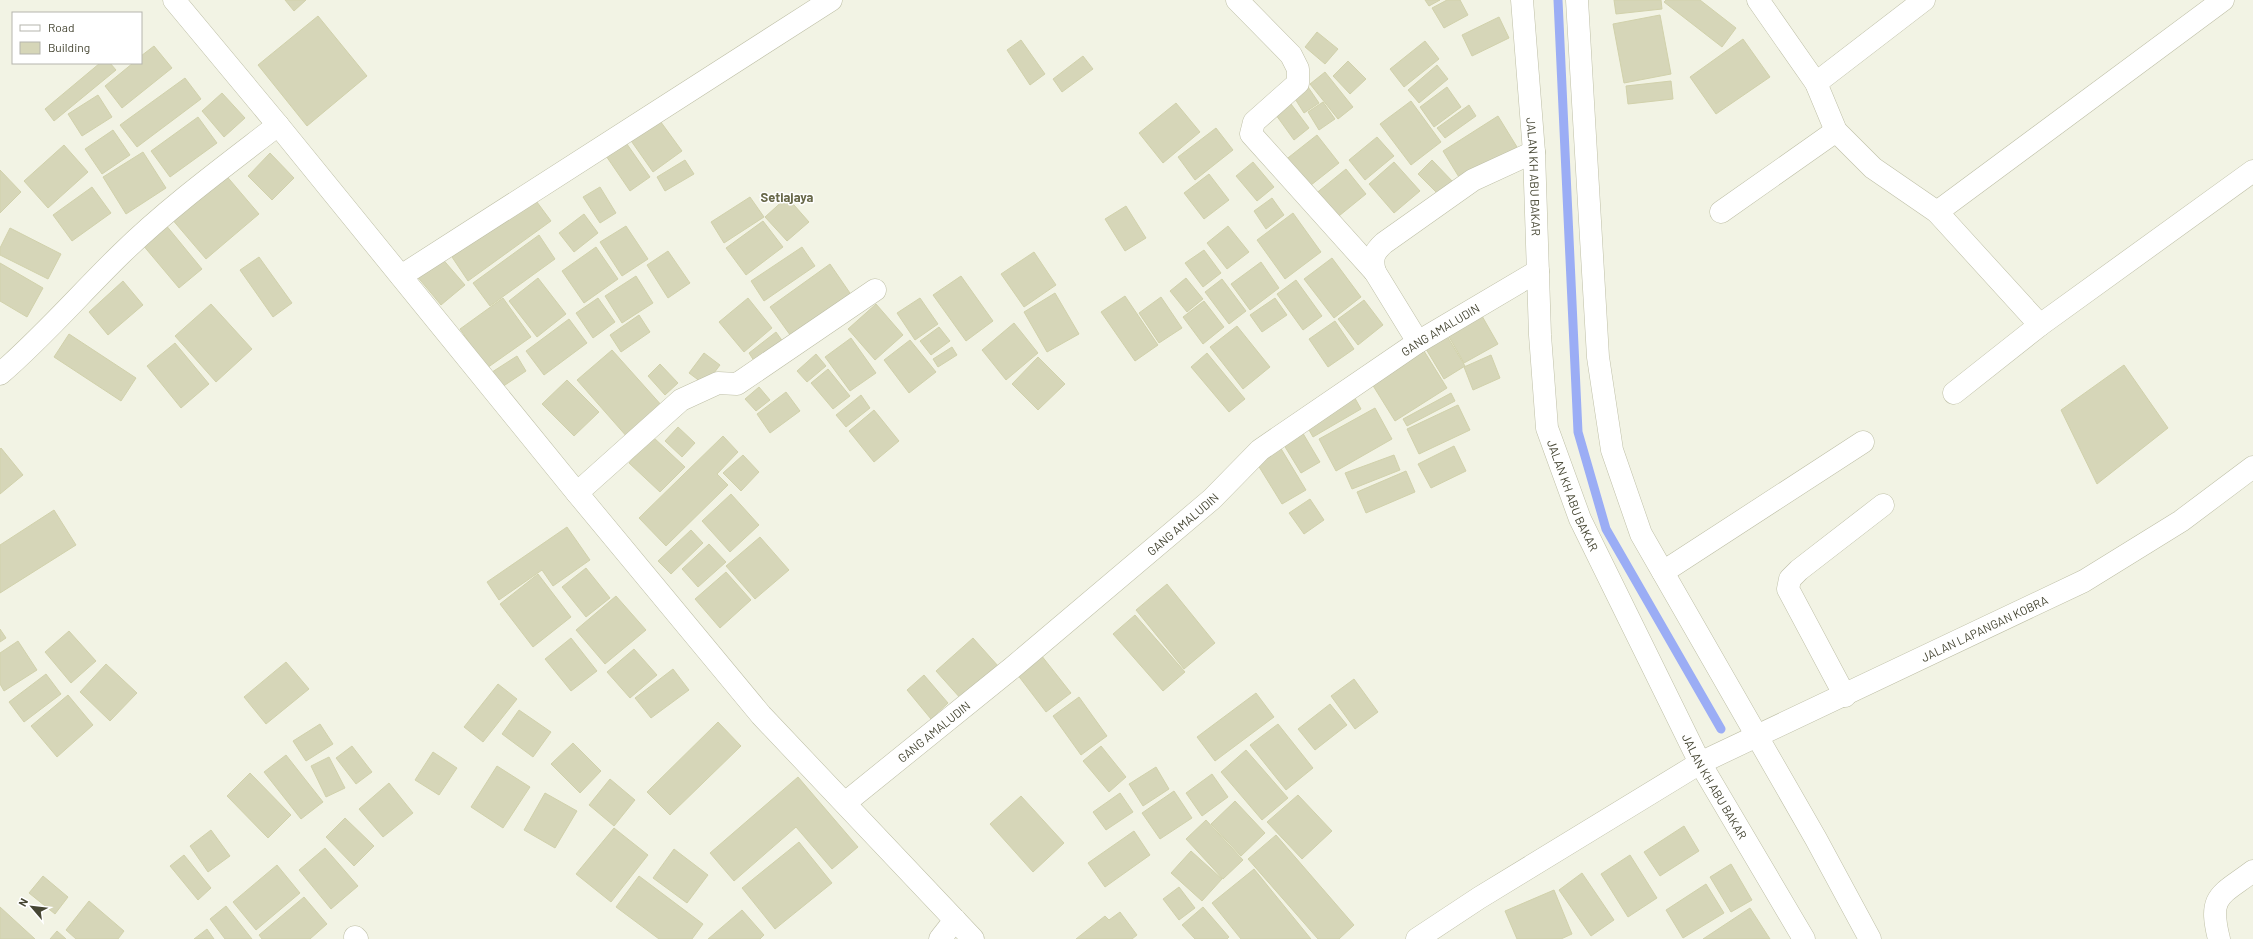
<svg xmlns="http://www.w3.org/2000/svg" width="2253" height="939" viewBox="0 0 2253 939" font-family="Barlow,sans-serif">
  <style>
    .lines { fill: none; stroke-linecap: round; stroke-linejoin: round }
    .stream { stroke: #9badf5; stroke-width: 9 }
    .building { fill: #d6d6b8; stroke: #d1d1ab }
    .minor-casing { stroke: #bebfa6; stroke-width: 23 }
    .minor { stroke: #fff; stroke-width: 22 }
    .labels { text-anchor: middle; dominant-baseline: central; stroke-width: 3; stroke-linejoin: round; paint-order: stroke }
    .street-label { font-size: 12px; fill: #464633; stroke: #fff }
    .neighbourhood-label { font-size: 13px; font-weight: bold; fill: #69694a; stroke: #fff }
  </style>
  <rect width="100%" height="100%" fill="#f2f3e4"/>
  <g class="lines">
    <path class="stream" d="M1558,0L1578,432L1606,529L1721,729"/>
  </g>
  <path class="building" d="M285,0H306L294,11Z
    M1425,0H1440L1429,6Z
    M1447,0H1460L1468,15L1444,28L1432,8Z
    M1614,0H1661L1662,9L1616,14Z
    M1666,0H1700L1736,28L1722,47L1664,2Z
    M1660,15L1671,74L1624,83L1613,24Z
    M318,16L367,76L307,126L258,65Z
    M1499,17L1509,38L1472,56L1462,35Z
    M1317,32L1338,49L1325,64L1305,47Z
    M1743,39L1770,77L1716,114L1690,77Z
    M1021,40L1045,74L1030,85L1007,50Z
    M1425,41L1439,59L1404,87L1390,69Z
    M154,46L172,68L122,108L105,86L133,63H141V56Z
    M1083,56L1093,69L1062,92L1053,79Z
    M1348,61L1366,79L1350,94L1333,76Z
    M100,63H110L116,70L54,121L45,109Z
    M1437,65L1448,79L1419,103L1408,90Z
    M1325,72L1353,107L1338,119L1310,84Z
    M185,78L201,99L137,147L120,125Z
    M1671,81L1673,99L1628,104L1626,86Z
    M1306,84L1319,103L1304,113L1292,94Z
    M1447,87L1461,107L1434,127L1420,107Z
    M222,93L245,118L224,137L202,111Z
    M98,95L112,117L82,136L68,114Z
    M1411,101L1441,142L1411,165L1380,124Z
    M1323,102L1335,119L1319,130L1308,112Z
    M1176,103L1200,132L1163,163L1139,133Z
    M1291,104L1309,128L1294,140L1276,115Z
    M1469,105L1476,116L1445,138L1437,128Z
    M655,114L682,151L653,172L627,135Z
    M1498,116L1517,147L1462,182L1443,151Z
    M198,117L217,143L170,177L151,151Z
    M1216,128L1233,150L1195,180L1178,157Z
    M113,130L130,155L102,174L85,149Z
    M1317,135L1339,163L1306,189L1284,161Z
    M622,137L650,177L630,191L602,150Z
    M1377,137L1394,156L1365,180L1349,160Z
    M64,145L88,172L48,208L24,181Z
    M143,152L166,188L126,214L103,177Z
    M270,153L294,178L272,200L248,176Z
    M685,160L694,174L665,191L657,177Z
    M1432,160L1454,183L1440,196L1418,174Z
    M1253,162L1274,187L1257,201L1236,176Z
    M1394,162L1420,191L1394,213L1369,184Z
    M1346,169L1366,194L1334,220L1314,195Z
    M0,170L21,192L0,213Z
    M224,173L259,214L206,259L171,218Z
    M1209,174L1229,200L1204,219L1184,193Z
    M92,187L111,213L72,241L53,215Z
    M600,187L616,213L600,223L583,197Z
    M750,197L764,217L724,243L711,222Z
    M787,197L809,222L787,241L765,217Z
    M534,198L551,221L468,281L452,257Z
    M1272,198L1284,215L1266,229L1254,211Z
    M1126,206L1146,238L1125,251L1105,219Z
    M1293,213L1321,252L1285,279L1257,240Z
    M584,214L598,233L574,252L559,233Z
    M763,221L783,247L746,275L726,248Z
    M165,224L202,269L179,288L142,244Z
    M626,226L648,259L622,276L600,242Z
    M1228,226L1249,252L1227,269L1207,243Z
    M10,228L61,254L48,279L0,255V248Z
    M539,235L555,259L490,306L473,283Z
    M596,247L618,279L584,303L562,271Z
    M802,247L815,266L764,301L751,281Z
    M1204,250L1221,273L1203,287L1185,263Z
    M668,251L690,283L668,298L647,265Z
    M1034,252L1056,285L1024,307L1001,274Z
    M440,256L465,285L441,305L416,275Z
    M259,257L292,303L273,317L240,270Z
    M1332,258L1361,297L1334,318L1304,279Z
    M1261,262L1279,288L1250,310L1231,284Z
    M0,263L43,288L27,317L0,301Z
    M830,264L852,296L793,339L770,307Z
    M636,276L653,303L622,323L605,296Z
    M961,276L993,321L966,341L933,295Z
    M538,278L566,314L537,337L509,301Z
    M1186,278L1203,299L1187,312L1170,291Z
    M1222,279L1246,311L1229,324L1205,292Z
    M1296,280L1322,316L1303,330L1277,294Z
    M123,281L143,305L108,335L89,312Z
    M1055,293L1079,334L1047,352L1024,312Z
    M1125,296L1158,345L1135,361L1101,312Z
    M1161,297L1182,328L1159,343L1139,313Z
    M503,298L531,337L487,368L460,329Z
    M598,298L615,322L593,338L576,313Z
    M748,298L772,328L744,352L719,322Z
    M920,298L938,324L915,340L897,313Z
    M1275,298L1287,315L1262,332L1250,315Z
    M1364,300L1383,325L1358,345L1338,319Z
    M1204,301L1224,327L1203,344L1183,317Z
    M211,304L252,349L216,382L175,336Z
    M876,304L903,335L875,360L848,329Z
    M1478,309L1498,344L1464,363L1444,328Z
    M639,315L650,332L621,352L610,335Z
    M569,319L587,343L544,375L526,351Z
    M1335,321L1354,349L1328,367L1309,339Z
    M1014,323L1038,353L1006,380L982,350Z
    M1237,326L1270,367L1243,389L1210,347Z
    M939,327L950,341L931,355L920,341Z
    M1444,331L1465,366L1444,379L1423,344Z
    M776,332L786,346L758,367L749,353Z
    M69,334L136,378L121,401L54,357Z
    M851,338L876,373L850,391L825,357Z
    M910,340L936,372L909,393L884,360Z
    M175,343L209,384L181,408L147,366Z
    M952,347L957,355L938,367L933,359Z
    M612,350L663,407L628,438L577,380Z
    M1424,351L1447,388L1395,421L1372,384Z
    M704,353L720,365L705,385L689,373Z
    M1207,353L1245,399L1229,412L1191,367Z
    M816,354L826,366L807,382L797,371Z
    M1491,355L1500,378L1473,390L1464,367Z
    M517,356L526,371L499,389L489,374Z
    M1038,357L1065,384L1038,410L1012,384Z
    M660,364L678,383L665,395L648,376Z
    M2124,365L2168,428L2097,484L2061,410Z
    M828,369L850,396L833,409L811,383Z
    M567,380L599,412L574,436L542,404Z
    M759,387L770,400L756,411L745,399Z
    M786,392L800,411L770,433L757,414Z
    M1352,393L1361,409L1313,437L1304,421Z
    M1451,393L1455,401L1407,426L1403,419Z
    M861,395L870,408L846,427L836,415Z
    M1458,405L1470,430L1419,454L1407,429Z
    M1375,408L1392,439L1336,471L1319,439Z
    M874,410L899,441L874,462L849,431Z
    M1298,425L1320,462L1301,473L1279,437Z
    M678,427L695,443L682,457L665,441Z
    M723,436L738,452L717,474L728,485L666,546L639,518Z
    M653,437L685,467L660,492L629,463Z
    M1277,442L1306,490L1282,504L1253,457Z
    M1454,446L1466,471L1431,488L1418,464Z
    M1,448L23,475L0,494V449Z
    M743,455L759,472L741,491L723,473Z
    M1394,455L1400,470L1352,489L1345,473Z
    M1406,471L1415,492L1366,513L1357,492Z
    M731,494L759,525L730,552L702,521Z
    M1310,499L1324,520L1304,534L1289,513Z
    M54,510L76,545L0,593V545Z
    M567,527L590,560L553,586L542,570L499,600L487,582Z
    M691,530L703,543L671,574L658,561Z
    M760,537L789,570L755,599L726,566Z
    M709,544L726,562L698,587L682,569Z
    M586,568L610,598L586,617L562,587Z
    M726,572L751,600L720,628L695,599Z
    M538,574L571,617L533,647L500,604Z
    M1167,584L1215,643L1184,669L1136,610Z
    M616,596L646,630L605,664L576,630Z
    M1135,615L1185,672L1163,691L1113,634Z
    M0,629L6,638L0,642Z
    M69,631L96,661L71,683L45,652Z
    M571,638L597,671L571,691L545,659Z
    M973,638L999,667L962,700L936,671Z
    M18,641L37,670L4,691L0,684V653Z
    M634,649L657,675L630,698L607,672Z
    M1041,655L1071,693L1046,712L1017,674Z
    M286,662L309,689L266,724L244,697Z
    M106,664L137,693L110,721L80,692Z
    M673,669L689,690L651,718L635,698Z
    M46,674L61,694L24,722L9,702Z
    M924,675L948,703L931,719L907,690Z
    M1354,679L1378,712L1355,729L1331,696Z
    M498,684L517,699L483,742L464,727Z
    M1256,693L1274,717L1215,761L1197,737Z
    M68,695L93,725L57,757L31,726Z
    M1079,697L1107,736L1081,755L1053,716Z
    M1330,704L1347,725L1315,750L1298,729Z
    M519,710L551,732L533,757L502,734Z
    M718,722L741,746L670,815L647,792Z
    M320,724L333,744L306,761L293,741Z
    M1278,724L1313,768L1286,790L1250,745Z
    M573,743L601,771L580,793L551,764Z
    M352,746L372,772L356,784L336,758Z
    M1101,746L1126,777L1109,792L1083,761Z
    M1246,750L1288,798L1262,820L1221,772Z
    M433,752L457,768L439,795L415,780Z
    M286,755L323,802L301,819L264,772Z
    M329,757L345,788L326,797L311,766Z
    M497,766L530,787L503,828L471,807Z
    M1156,767L1169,789L1143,806L1129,784Z
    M250,773L291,815L268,838L227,796Z
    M1212,774L1228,797L1202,816L1186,793Z
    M798,777L858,847L832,869L796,827L734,881L710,853Z
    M610,779L635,800L614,826L589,805Z
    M389,783L413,813L383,837L359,809Z
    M1174,791L1192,818L1160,839L1142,813Z
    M545,793L577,811L555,848L524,830Z
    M1120,793L1133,812L1106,830L1093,812Z
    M1298,795L1332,831L1302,859L1267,822Z
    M1021,796L1064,843L1033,872L990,824Z
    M1235,801L1265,833L1241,856L1211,824Z
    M345,818L374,846L354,866L326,837Z
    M1206,820L1243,860L1223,879L1186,839Z
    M1684,826L1699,851L1660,876L1644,852Z
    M614,828L648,855L611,902L576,874Z
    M211,830L230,856L208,872L190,846Z
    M1134,831L1150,855L1105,887L1088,863Z
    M1276,835L1354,925L1339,939H1318L1248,859Z
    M799,842L832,883L775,929L742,888Z
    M325,848L358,886L331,909L299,870Z
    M674,849L708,875L687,903L653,878Z
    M1191,851L1222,879L1202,901L1171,873Z
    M184,855L211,888L198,900L170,866Z
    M1630,855L1657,898L1628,917L1601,874Z
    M1731,864L1752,900L1731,912L1710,877Z
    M277,865L300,893L256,930L233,902Z
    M1254,869L1311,939H1241L1212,903Z
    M1582,873L1614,920L1591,936L1559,890Z
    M43,876L68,897L55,914L29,893Z
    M639,876L703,924L692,939H659L616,907Z
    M1706,884L1724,913L1683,938L1666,910Z
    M1179,887L1195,908L1179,920L1163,899Z
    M1554,890L1572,934L1561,939H1517L1505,911Z
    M304,897L327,924L310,939H262L259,935Z
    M89,901L124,931L118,939H76L66,930Z
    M226,906L252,939H225L210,919Z
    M0,907L35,939H0Z
    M1203,907L1229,937L1227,939H1195L1182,925Z
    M1750,908L1770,939H1703Z
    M742,910L764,935L760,939H708Z
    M1120,912L1137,935L1132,939H1076L1105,916L1109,920Z
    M207,929L214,939H194Z
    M57,931L66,939H50Z"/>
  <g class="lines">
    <g class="minor-casing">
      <g id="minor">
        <path d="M174,0L278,125L577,493L761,715L973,939"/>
        <path d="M1237,0L1291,55L1298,69V83L1254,122L1251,134L1375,272L1418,342"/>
        <path id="s1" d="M1522,0L1534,152L1540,335L1547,428L1580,519L1700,763L1804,939"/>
        <path d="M1577,0L1598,357L1612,450L1641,534L1816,839L1870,939"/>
        <path d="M1758,0L1816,83L1836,131L1873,168L1937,212L2040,325"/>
        <path d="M1816,83L1924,0"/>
        <path d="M1721,212L1836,131"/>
        <path d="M1937,212L2223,0"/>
        <path d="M1375,272C1371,258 1374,252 1384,243L1473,180L1534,152"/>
        <path d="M401,276L831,0"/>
        <path d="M0,374C43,337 80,294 121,254C169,207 225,166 278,125"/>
        <path d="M1954,393L2040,325L2253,171"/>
        <path d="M577,493L681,400L718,383L737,384L875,290"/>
        <path d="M1663,572L1863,442"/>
        <path d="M1845,696L1788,589L1790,579L1799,570L1883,505"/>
        <path id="s2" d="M845,803L1012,668L1212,499L1260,450L1418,342L1538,271"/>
        <path d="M355,937L357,939"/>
        <path d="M940,939L955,920"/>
        <path id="s3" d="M1417,939L1479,898L1700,763L2084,581L2181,521L2253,467"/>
        <path d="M2219,939C2208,895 2220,896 2253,871"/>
      </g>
    </g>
    <use href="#minor" class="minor"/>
  </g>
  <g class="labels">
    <g class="street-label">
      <text stroke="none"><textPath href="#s1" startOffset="177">JALAN KH ABU BAKAR</textPath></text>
      <text stroke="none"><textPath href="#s2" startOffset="762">GANG AMALUDIN</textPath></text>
      <text stroke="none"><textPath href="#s1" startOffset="501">JALAN KH ABU BAKAR</textPath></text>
      <text stroke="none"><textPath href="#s2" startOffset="438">GANG AMALUDIN</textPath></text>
      <text stroke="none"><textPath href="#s3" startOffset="648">JALAN LAPANGAN KOBRA</textPath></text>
      <text stroke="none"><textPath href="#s2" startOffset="114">GANG AMALUDIN</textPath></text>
      <text stroke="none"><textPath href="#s1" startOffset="825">JALAN KH ABU BAKAR</textPath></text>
    </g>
    <g class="neighbourhood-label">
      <text x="787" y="197">Setiajaya</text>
    </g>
  </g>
  <rect x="12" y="12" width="130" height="52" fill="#ffffff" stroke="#b5b5ad"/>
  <rect x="20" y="25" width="20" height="6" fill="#ffffff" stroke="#b5b5ad"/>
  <text x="48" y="32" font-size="12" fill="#464633">Road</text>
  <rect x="20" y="42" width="20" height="12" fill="#d6d6b8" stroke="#b5b5ad"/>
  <text x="48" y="52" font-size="12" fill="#464633">Building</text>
  <g transform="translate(32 907) rotate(298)" stroke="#ffffff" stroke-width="3" paint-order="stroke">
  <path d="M0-3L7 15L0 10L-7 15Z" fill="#464633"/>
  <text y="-6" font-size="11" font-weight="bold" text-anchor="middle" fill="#464633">N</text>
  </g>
</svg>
